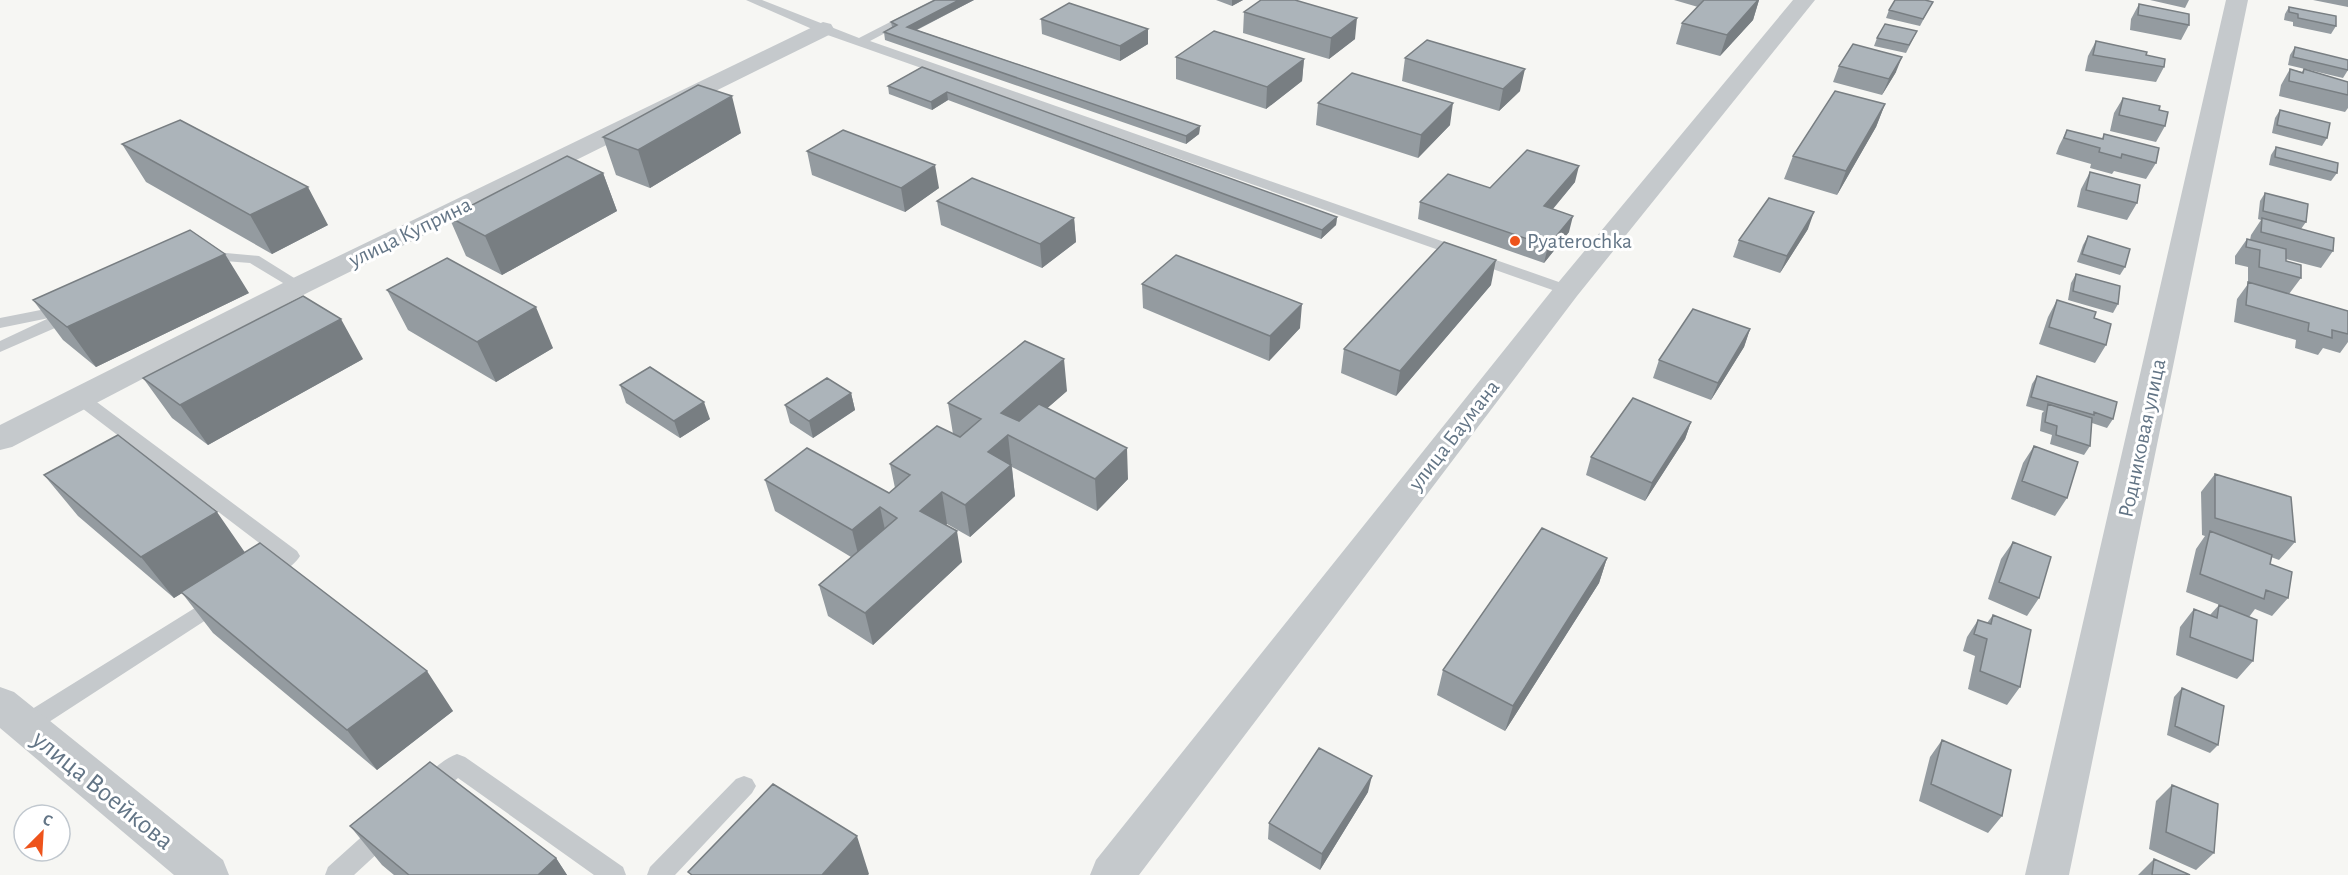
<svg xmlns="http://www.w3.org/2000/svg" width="2348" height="875" viewBox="0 0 2348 875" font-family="'Alegreya Sans',sans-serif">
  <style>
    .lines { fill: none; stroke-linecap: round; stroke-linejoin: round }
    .service { fill: #c5c9cc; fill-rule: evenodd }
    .minor { fill: #c5c9cc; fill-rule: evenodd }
    .tertiary { fill: #c5c9cc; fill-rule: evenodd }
    .wall { fill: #949ba0 }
    .shaded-wall { fill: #787e82 }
    .building { fill: #acb4ba; stroke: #787e82; stroke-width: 1.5 }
    .poi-dot { fill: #ee531b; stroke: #fff; stroke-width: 2 }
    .labels { text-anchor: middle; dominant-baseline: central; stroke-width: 6; stroke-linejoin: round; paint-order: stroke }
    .street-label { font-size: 22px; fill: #637586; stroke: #fff }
    .poi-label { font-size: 22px; fill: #637586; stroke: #fff; text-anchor: start }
    .near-street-label { font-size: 27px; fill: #637586; stroke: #fff }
  </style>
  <rect width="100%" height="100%" fill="#f6f6f3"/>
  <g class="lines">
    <path class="service" d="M746,0H762L859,38L933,0H948L870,41L1573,287L1575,290L1573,293H1561L819,32Z
      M204,251L259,256L307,286L299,291L293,289L250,263L199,259L196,256Z
      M66,305L80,314L78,318L0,352V341L49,318L0,328V318Z
      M80,392L86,394L297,551L300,556C293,568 268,583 255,578L252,573L255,568L275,555L74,402L71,398Z
      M219,593L226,595L229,601L226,607L32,733L24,735L16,733L13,726L16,719Z
      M457,754L465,757L623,867L626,875H594L458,778L438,796L430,799L422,796L418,789C425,775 443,759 457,754Z
      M744,776L752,779L756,786L752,793L675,875H647L650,867L736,779Z
      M385,820L393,823L397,831L393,839L354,875H325L328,867L377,823Z"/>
    <path class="minor" d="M2226,0H2248L2069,875H2025Z
      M823,22L831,24L834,29L831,34L309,292L12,447L0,450V425L289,280Z
      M0,687L14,692L223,860L229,875H174L0,728Z"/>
    <path class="tertiary" d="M1793,0H1815L1577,296L1139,875H1090L1096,860L1557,284Z"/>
  </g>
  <path class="wall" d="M935,0H974L917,30L1200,126L1199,134L1186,144L885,40L884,32L892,27L891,22Z
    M1216,0H1243L1232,6Z
    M1674,0H1759L1753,20L1720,56L1676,44L1682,23L1698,7Z
    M2150,0H2189L2185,8Z
    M2313,0H2348V7Z
    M2139,4L2189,25L2181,40L2130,30L2131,19Z
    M2289,7L2336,26L2331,34L2293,26V22L2284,20L2285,14Z
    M1929,9L1920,26L1886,18L1889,10Z
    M1244,12L1355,39L1329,59L1243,33Z
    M1041,19L1148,44L1120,61L1042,34Z
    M1917,31L1906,53L1874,46L1877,38Z
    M2096,41L2146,55L2164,67L2156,82L2085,71L2088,56Z
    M2295,47L2348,70L2343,78L2288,65L2290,55Z
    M1176,57L1304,59L1302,81L1266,109L1176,79Z
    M1405,58L1520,91L1499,111L1402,81Z
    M1839,66L1896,72L1882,95L1833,82Z
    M922,67L1337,217L1336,225L1321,239L948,100L932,110L889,94L888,86Z
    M2290,69L2302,72L2304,69L2348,82V108L2345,112L2279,96L2281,85Z
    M2123,98L2159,110L2165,126L2156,142L2110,131L2114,113Z
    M1318,103L1450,125L1418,158L1316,125Z
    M1885,104L1876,127L1837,195L1784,179L1793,156Z
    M2280,110L2327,138L2322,146L2272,133L2275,118Z
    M2067,130L2102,139L2104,134L2156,163L2146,179L2114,171L2112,174L2090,168L2091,164L2056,154L2059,146Z
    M741,133L650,188L616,175L603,137Z
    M122,144L328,225L272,254L146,182Z
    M2276,147L2337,173L2331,181L2269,165L2271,155Z
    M807,151L939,188L905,212L812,175Z
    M2090,172L2137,203L2127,220L2077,207L2081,189Z
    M603,173L617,211L502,275L466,256L449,217Z
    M1575,182L1553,209L1569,232L1544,263L1418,219L1420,202L1490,188Z
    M2265,193L2306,222L2301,229L2333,251L2321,268L2286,259V261L2301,278L2289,294L2348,311V342L2340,353L2323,348L2318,355L2295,348L2296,340L2234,322L2237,299L2248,284V267L2235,264V256L2247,239L2250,240L2251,235L2261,220L2258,219L2260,201Z
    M937,201L1074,218L1076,242L1042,268L941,225Z
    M1808,229L1780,273L1733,257L1739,240Z
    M2088,236L2125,267L2120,275L2077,262L2083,245Z
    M2076,274L2118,304L2113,313L2068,300L2071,283Z
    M1142,284L1300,328L1269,361L1143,308Z
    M1491,285L1396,396L1341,373L1344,349Z
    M387,290L553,348L496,382L408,330Z
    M249,293L96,367L63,340L33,300Z
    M2057,300L2094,318L2106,345L2095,363L2039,344L2048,317Z
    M1750,329L1744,347L1711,400L1653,378L1659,360Z
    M363,359L208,445L172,418L143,378Z
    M2037,376L2113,419L2107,428L2092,423L2090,446L2084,455L2050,444L2052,435L2040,431L2042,413L2044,411L2026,406L2032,384Z
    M620,385L710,419L680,438L626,403Z
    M1067,391L1047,408L1128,479L1097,511L1012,467L1015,496L970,537L947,524L946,525L962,562L873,645L828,616L819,585L851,557L775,511L765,480L889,493L895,488L890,464L953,434L948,403Z
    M851,393L855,410L813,438L790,423L785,405Z
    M1691,422L1685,439L1645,501L1586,475L1591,457Z
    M2034,446L2067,498L2055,516L2011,499L2023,463Z
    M2215,474L2295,542L2279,560L2271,557L2270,564L2288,598L2272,616L2255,609L2249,617L2253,661L2237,679L2176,655L2180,627L2194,609L2210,615L2219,605L2243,614L2186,592L2196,549L2205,536L2202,535L2201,492Z
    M44,475L245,552L453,711L377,770L213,633L182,593L174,598L78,516Z
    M2013,542L2039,598L2027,616L1988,599L2001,559Z
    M1607,558L1599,583L1505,731L1437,695L1443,670Z
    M1993,615L2020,687L2007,705L1968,689L1975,656L1963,651L1967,637L1978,620L1987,623Z
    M2182,688L2218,745L2210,753L2167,735L2174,697Z
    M1942,740L2002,816L1988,833L1919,801L1930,757Z
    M2172,785L2214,853L2196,870L2149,849L2156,801Z
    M1368,792L1320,870L1268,839L1269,823Z
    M350,826L556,858L567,875H394L382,865Z
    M2154,859L2190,875H2138Z"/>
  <path class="shaded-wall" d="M959,0H974L908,34L907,27Z
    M1232,0H1243L1232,6Z
    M1758,0H1759L1753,20L1720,56L1727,35Z
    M1357,18L1355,39L1329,59L1331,38Z
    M1148,29V44L1120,61V46Z
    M1902,57L1896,72L1882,95L1889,79Z
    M1304,59L1302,81L1266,109L1267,87Z
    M1525,69L1520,91L1499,111L1503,89Z
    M947,92L948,100L932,110L931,102Z
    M732,96L741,133L650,188L638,150Z
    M1453,103L1450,125L1418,158L1421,135Z
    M1885,104L1876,127L1837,195L1846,171Z
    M1200,126L1199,134L1186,144V136Z
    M935,165L939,188L905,212L901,188Z
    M1579,166L1575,182L1541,223L1544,206Z
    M603,173L617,211L502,275L485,236Z
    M308,187L328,225L272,254L250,215Z
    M1814,212L1808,229L1780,273L1787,256Z
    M1573,216L1569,232L1544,263L1548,246Z
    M1337,217L1336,225L1321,239L1322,230Z
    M1074,218L1076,242L1042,268L1040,244Z
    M225,254L249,293L96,367L67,327Z
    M1496,260L1491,285L1396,396L1400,371Z
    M1302,304L1300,328L1269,361L1270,336Z
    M536,307L553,348L496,382L477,342Z
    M341,319L363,359L208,445L180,405Z
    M1750,329L1744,347L1711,400L1718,383Z
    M1064,359L1067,391L1013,438L1008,435L1015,496L970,537L965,505L988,452L1001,413Z
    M851,393L855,410L813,438L809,421Z
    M704,402L710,419L680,438L674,421Z
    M1691,422L1685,439L1645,501L1652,483Z
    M1127,448L1128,479L1097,511L1095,479Z
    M942,492L947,524L926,543L920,511Z
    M880,507L887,539L860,562L852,530Z
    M217,512L246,554L174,598L141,557Z
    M957,531L962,562L873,645L865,613Z
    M1607,558L1599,583L1505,731L1513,706Z
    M427,671L453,711L377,770L347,730Z
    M1372,776L1368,792L1320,870L1322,854Z
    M857,836L869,874L868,875H822Z
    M556,858L567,875H538Z"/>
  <path class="building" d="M935,0H959L907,27L1200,126L1186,136L884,32L897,25L891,22Z
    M1261,0H1295L1357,18L1331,38L1244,12Z
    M1704,0H1758L1727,35L1682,23Z
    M1895,0H1925L1933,2L1923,19L1889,10Z
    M1069,3L1148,29L1120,46L1041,19Z
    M2139,4L2189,14V25L2138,15Z
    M2289,7L2336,16V26L2298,18V14L2289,12Z
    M1885,24L1917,31L1909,45L1877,38Z
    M1214,31L1304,59L1267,87L1176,57Z
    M1427,40L1525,69L1503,89L1405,58Z
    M2096,41L2147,52L2146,55L2165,59L2164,67L2093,55Z
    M1853,44L1902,57L1889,79L1839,66Z
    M2295,47L2348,60V70L2293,57Z
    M922,67L1337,217L1322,230L947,92L931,102L888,86Z
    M2290,69L2303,73L2304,69L2348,82V95L2289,81Z
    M1352,73L1453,103L1421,135L1318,103Z
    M698,85L732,96L638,150L603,137Z
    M1835,91L1885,104L1846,171L1793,156Z
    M2123,98L2160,106L2159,110L2168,112L2165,126L2119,115Z
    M2280,110L2330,123L2327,138L2277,125Z
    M180,120L308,187L250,215L122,144Z
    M843,130L935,165L901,188L807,151Z
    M2067,130L2103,139L2104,134L2159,148L2156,163L2122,154L2121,158L2099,152L2100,148L2064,138Z
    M2276,147L2338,163L2337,173L2275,157Z
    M1527,150L1579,166L1544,206L1573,216L1548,246L1420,202L1448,174L1490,188Z
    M567,156L603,173L485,236L449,217Z
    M2090,172L2140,185L2137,203L2086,190Z
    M972,178L1074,218L1040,244L937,201Z
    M2265,193L2308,204L2306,222L2263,211Z
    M1769,198L1814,212L1787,256L1739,240Z
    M2262,218L2334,238L2333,251L2261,232Z
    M190,230L225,254L67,327L33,300Z
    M2088,236L2130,249L2125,267L2082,254Z
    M2247,239L2286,249V261L2301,265V278L2259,267L2260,250L2246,247Z
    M1444,242L1496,260L1400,371L1344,349Z
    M1176,255L1302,304L1270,336L1142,284Z
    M447,258L536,307L477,342L387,290Z
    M2076,274L2120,286L2118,304L2073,291Z
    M2248,282L2348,311V334L2332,330V338L2308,331L2309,323L2246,305Z
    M303,296L341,319L180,405L143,378Z
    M2057,300L2096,312L2094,318L2111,324L2106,345L2049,327Z
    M1693,309L1750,329L1718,383L1659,360Z
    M1025,341L1064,359L1001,413L1019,421L1039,404L1127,448L1095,479L1008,435L988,452L1011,465L965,505L942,492L920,511L957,531L865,613L819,585L897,518L880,507L852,530L765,480L807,448L889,493L910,475L890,464L937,426L960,437L981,419L948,403Z
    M650,367L704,402L674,421L620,385Z
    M2037,376L2117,402L2113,419L2094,412V415L2031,397Z
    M827,378L851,393L809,421L785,405Z
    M1633,398L1691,422L1652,483L1591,457Z
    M2048,404L2092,418L2090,446L2056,435L2057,426L2045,422Z
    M118,435L217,512L141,557L44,475Z
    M2034,446L2078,462L2067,498L2022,481Z
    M2215,474L2291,497L2295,542L2215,518Z
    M1542,528L1607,558L1513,706L1443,670Z
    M2210,531L2272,555L2270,564L2292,572L2288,598L2266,590L2264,599L2200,574Z
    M2013,542L2051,557L2039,598L1999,582Z
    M260,543L427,671L347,730L181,592Z
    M2219,605L2257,620L2253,661L2190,637L2194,609L2217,618Z
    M1993,615L2031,630L2020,687L1980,671L1987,639L1974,634L1978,620L1991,624Z
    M2182,688L2224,706L2218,745L2175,726Z
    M1942,740L2011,770L2002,816L1931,784Z
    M1319,748L1372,776L1322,854L1269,823Z
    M430,762L556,858L538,875H409L350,826Z
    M773,784L857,836L822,875H692L688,872Z
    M2172,785L2218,804L2214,853L2166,832Z
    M2154,859L2190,875H2152Z"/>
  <circle class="poi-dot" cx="1515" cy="241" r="6"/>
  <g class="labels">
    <g class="street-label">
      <text transform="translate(410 232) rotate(-26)">улица Куприна</text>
      <text transform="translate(1454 435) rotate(-52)">улица Баумана</text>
      <text transform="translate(2142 438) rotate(-78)">Родниковая улица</text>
    </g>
    <g class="poi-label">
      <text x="1527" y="241">Pyaterochka</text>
    </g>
    <g class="near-street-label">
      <text transform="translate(103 790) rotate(39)">улица Воейкова</text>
    </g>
  </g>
  <g transform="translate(42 833) rotate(24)"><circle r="28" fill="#ffffff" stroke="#c1c8cf" stroke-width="1.5"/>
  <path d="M0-4.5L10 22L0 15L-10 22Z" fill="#ee531b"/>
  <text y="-9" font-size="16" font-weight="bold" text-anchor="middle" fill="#637586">С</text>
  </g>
</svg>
